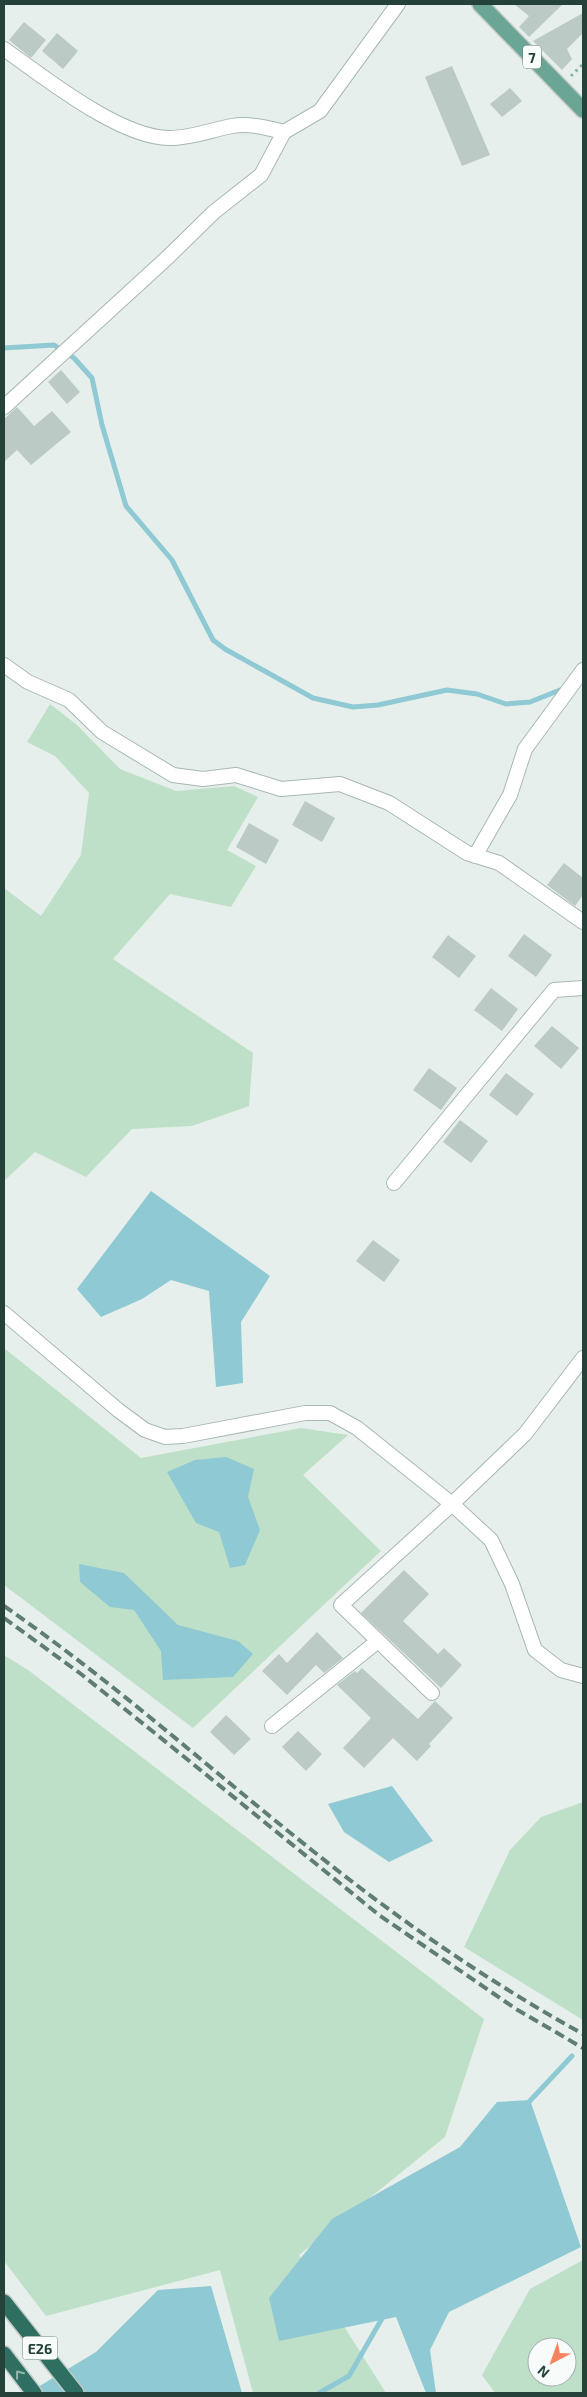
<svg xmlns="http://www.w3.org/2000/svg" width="587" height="2397" viewBox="0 0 587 2397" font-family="'Exo 2',sans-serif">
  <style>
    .green { fill: #bfe0c8; fill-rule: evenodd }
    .water { fill: #8ec9d4 }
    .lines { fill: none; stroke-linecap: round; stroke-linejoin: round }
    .stream { stroke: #8ec9d4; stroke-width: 5 }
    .building { fill: #bbcac4 }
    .street-casing { stroke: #a8b8b2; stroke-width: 16 }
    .primary-casing { stroke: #c2cac8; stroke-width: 18 }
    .highway-casing { stroke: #c2cac8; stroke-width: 18 }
    .path { stroke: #86b3a5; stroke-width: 3; stroke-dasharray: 2.5 4; stroke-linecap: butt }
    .street { stroke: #fff; stroke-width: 14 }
    .primary { stroke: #6aa596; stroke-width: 15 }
    .highway { stroke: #2f6f62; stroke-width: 15 }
    .rail { stroke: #5f7d75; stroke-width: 4; stroke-dasharray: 10 5; stroke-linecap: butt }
    .oneway { stroke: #93b5ae }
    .labels { text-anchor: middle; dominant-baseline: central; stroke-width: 4; stroke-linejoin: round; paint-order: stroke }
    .shield { fill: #f7fbf9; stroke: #637a73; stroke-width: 1 }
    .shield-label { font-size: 14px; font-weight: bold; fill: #24423a }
  </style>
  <rect width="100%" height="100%" fill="#e6efeb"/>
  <path class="green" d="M50,704L77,725L120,769L176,791L234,786L258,797L227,850L256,866L231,907L170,894L113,959L253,1053L249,1106L192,1126L132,1129L86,1177L35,1152L4,1181V888L41,916L81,855L89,793L55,756L27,742Z
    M4,1348L141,1458L301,1428L348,1435L303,1475L381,1551L193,1728L4,1585Z
    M4,1655L28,1670L484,2019L445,2137L299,2255L386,2393H253L220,2270L46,2316L4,2261Z
    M583,1802V2020L464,1947L510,1850L541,1817Z
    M583,2260V2393H495L482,2375L530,2289ZM537,2347H567V2377H537Z"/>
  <path class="water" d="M151,1191L270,1276L241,1322L243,1383L216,1387L209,1291L171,1280L142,1299L101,1317L77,1289Z
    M226,1457L254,1469L248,1497L260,1530L245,1565L230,1568L219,1532L196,1523L167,1472L195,1460Z
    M79,1564L124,1573L178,1625L238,1641L253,1654L233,1677L163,1680L161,1651L134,1610L110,1607L80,1582Z
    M392,1786L433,1841L389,1862L344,1832L328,1804Z
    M530,2100L581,2247L449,2312L430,2350L436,2393H426L396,2317L279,2341L269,2298L332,2219L460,2147L497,2102Z
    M211,2286L242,2393H28L96,2352L158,2290Z"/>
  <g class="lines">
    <path class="stream" d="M4,348L54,345L74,358L92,378L102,425L126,506L172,560L213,640L225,649L313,698L353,707L378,705L447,690L477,694L506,704L530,702L565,688
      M527,2104L572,2056
      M319,2393L349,2376L384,2315"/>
  </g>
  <path class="building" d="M514,4H563L529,37L519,27L529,16Z
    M583,13V33L567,49L572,59L562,70L533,41Z
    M24,22L46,40L31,58L9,40Z
    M57,33L78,51L63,69L42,51Z
    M452,66L490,155L462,166L425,77Z
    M510,88L522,101L502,117L490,104Z
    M61,370L80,392L67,404L48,382Z
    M17,407L34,426L52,411L71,432L31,465L17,450L4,462V419Z
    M305,801L335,818L322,842L292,825Z
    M249,823L279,840L266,864L236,847Z
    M564,863L583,878V895L575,906L547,885Z
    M524,934L552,955L536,977L508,956Z
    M448,935L476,956L459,978L432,957Z
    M491,988L518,1009L502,1031L474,1010Z
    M552,1026L579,1048L561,1069L534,1046Z
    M429,1068L457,1088L441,1110L413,1090Z
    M506,1073L534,1094L517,1116L489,1095Z
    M460,1120L488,1141L471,1163L443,1142Z
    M373,1240L400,1260L384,1282L356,1261Z
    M404,1570L429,1594L403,1621L438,1654L444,1648L462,1665L441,1688L361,1613Z
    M317,1632L343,1658L324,1673L316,1665L287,1695L262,1671L279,1654L287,1663Z
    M362,1668L418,1719L435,1701L453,1718L429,1744L431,1746L417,1761L393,1738L364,1768L343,1748L371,1718L337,1685L355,1671L357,1673Z
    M226,1715L251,1739L234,1755L210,1732Z
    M298,1731L322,1754L306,1771L282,1747Z"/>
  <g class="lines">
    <g class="street-casing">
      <path id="street" d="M4,49C44,77 120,138 169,138C191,138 211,130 232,126C249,123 268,128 284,132
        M4,407L168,257L214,212L261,175L284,132L320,111L398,4
        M4,665L28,682L69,700L102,732L173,775L203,779L236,775L281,789L340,784L389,803L467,853L499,863L583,922
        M475,856L510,795L525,749L583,670
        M394,1183L554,990L583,988
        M4,1313L118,1410L145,1430L165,1437L183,1436L305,1413H330L357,1428L452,1504L491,1540L512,1584L535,1650L561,1670L583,1676
        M432,1693L341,1605L452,1504L525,1434L583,1358
        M272,1726L378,1641"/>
    </g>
    <g class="primary-casing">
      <path id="primary" d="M480,4L583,110"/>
    </g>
    <g class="highway-casing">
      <path id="highway" d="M4,2302L76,2393
        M4,2354L34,2393"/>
    </g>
    <path class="path" d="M571,76L583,64"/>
    <use href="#street" class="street"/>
    <use href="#primary" class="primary"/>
    <use href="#highway" class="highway"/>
    <path class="rail" d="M4,1606C114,1682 213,1772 318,1855C402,1922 489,1982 583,2034
      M4,1618L81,1674L156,1734L379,1915L516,2009L583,2048"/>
  </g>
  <defs><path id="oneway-chevron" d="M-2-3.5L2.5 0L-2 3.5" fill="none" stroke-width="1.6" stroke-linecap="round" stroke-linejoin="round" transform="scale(1.25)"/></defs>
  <use class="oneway" href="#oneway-chevron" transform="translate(19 2374) rotate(-128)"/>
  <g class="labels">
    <g class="shield">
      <rect x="523" y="45.5" width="18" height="23" rx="4"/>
      <rect x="22.5" y="2336.5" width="35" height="23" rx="4"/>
    </g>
    <g class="shield-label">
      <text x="532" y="57">7</text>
      <text x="40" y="2348">E26</text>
    </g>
  </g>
  <rect width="587" height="2397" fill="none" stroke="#24423a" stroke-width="10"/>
  <g transform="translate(552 2362) rotate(221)"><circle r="24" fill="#f7fbf9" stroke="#a3b1ad"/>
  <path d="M0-4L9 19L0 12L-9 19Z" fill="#f4845f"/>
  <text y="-8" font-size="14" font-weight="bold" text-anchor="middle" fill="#24423a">N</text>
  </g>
</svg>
